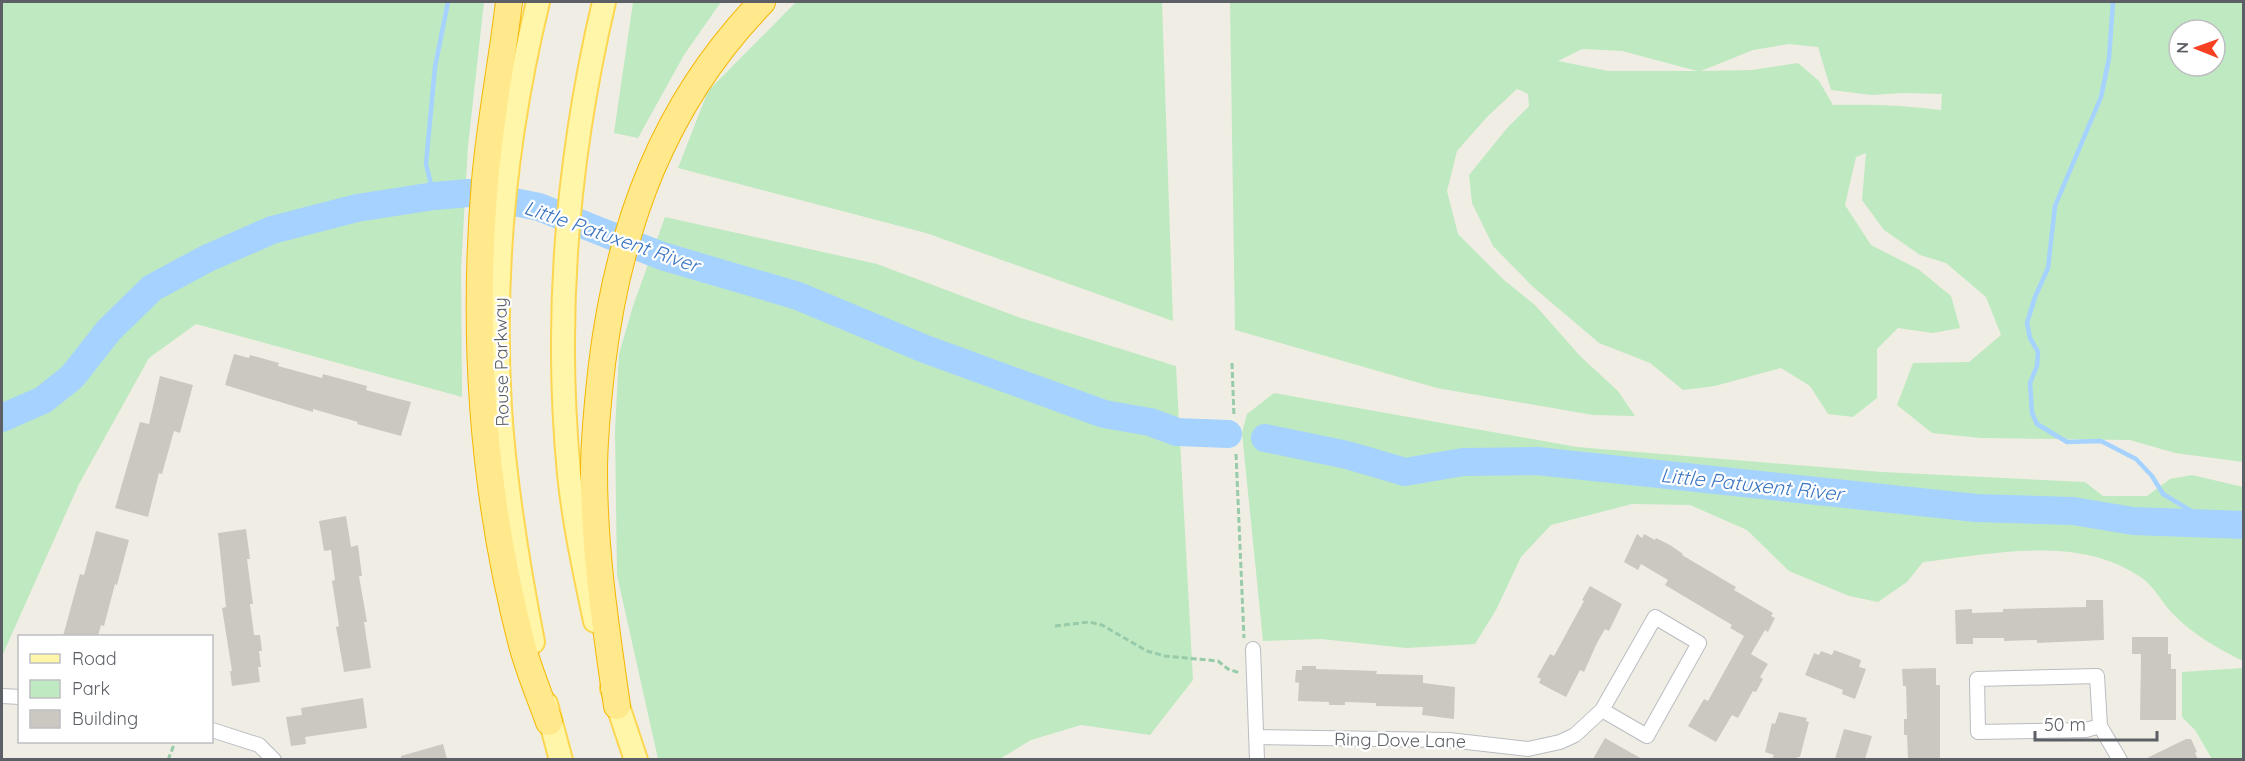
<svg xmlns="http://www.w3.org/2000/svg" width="2245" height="761" viewBox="0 0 2245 761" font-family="Quicksand,sans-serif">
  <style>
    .green { fill: #bfe9c1; fill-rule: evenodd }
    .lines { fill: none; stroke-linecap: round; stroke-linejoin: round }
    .stream { stroke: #a5d2ff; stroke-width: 4.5 }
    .river { stroke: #a5d2ff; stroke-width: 28 }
    .building { fill: #cbc8c1 }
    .street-casing { stroke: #b9bcc1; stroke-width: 16 }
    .primary-casing { stroke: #fcd651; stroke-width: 26 }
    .highway-casing { stroke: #f4b600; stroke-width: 28 }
    .path { stroke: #97cba9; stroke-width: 3; stroke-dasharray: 6 3; stroke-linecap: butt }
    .street { stroke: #fff; stroke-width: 14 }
    .primary { stroke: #fff6aa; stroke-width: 22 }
    .highway { stroke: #ffe98c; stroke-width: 26 }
    .labels { text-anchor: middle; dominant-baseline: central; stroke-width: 4.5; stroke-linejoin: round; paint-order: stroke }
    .street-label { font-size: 18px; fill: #5c6066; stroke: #fff }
    .water-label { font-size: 20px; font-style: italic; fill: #3b75c3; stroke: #fff }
  </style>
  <rect width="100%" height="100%" fill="#f0eee4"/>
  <path class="green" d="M2,2H484L468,146L461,269L462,397L196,324L149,358L79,484L2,656Z
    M633,2H721L684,55L638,138L614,133Z
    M796,2H1162L1173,321L926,233L678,168L708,91Z
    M1230,2H2243V462L2175,453L2130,440L1981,438L1932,433L1897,405L1913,363L1969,362L2001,335L1986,297L1946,263L1920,255L1884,230L1862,200L1866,153L1856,157L1845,205L1871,245L1918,269L1951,296L1960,328L1933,333L1898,328L1877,349V398L1853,417L1828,414L1810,386L1781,368L1715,386L1683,390L1650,363L1599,343L1532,286L1493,246L1472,203L1469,175L1508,127L1529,106L1528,94L1517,89L1487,117L1457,151L1447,191L1458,234L1504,280L1535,305L1581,357L1618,391L1635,416L1593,415L1437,388L1235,330ZM2179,30H2215V66H2179ZM1789,44L1818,47L1831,90L1871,95L1904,93L1942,94L1941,110C1905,105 1870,104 1833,105L1819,81L1798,63L1752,70L1701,71L1753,50ZM1582,49L1622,51L1697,71H1608L1558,61Z
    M665,217L877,264L1021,318L1176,366L1193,680L1150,735L1081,725L1031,740L998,760L658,759L617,575L615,430L619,354L633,306Z
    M1274,393L1577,447L1882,472L2085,482L2103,496H2147L2170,479L2192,475L2243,487V661C2219,649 2195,636 2175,616C2163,605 2155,587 2142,578C2079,534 1994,554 1923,562L1907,582L1878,602L1849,596L1789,571L1747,530L1690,505L1632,504L1551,525L1521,557L1496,610L1475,644L1406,648L1321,639L1263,641L1242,433L1247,414Z
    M2243,668V759H2212L2195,730L2182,717V672Z"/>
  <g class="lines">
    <path class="stream" d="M2113,2L2109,58L2101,97L2055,206L2048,268L2035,297L2027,323L2030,338L2038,352L2037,366L2030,383L2032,413L2037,424L2067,442L2101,441L2136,459L2152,476L2163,494L2193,512L2198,522
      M434,196L426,164L435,67L448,2"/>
    <path class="river" d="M2,418L43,400L72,377L109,330L152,288L208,258L272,230L357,208L434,196L469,193L539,207L662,256L798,296L925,349L1104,414L1150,422L1177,432L1228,434
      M1265,438L1347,455L1405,472L1463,462L1537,461L1976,508L2073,511L2133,521L2244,525"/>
  </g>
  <path class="building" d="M234,354L249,358L250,355L279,363L278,366L322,378L323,374L367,386L366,390L411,402L401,436L357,424L358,422L313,409V412L225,385Z
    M160,376L193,385L180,433L174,431L162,474L159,473L148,517L115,508L140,422L149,424Z
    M346,516L351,547L358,545L362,576H359L367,622H364L371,668L344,672L336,627L339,626L332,581L335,580L331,550L324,551L319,521Z
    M246,529L250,559H247L253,604H250L254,635H260L262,651H259L261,667H258L260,682L232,686L230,671H232L222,608L226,607L218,533Z
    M96,531L129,540L117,585L115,584L104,626L101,625L98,636H63L80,574L84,575Z
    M1637,534L1642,538L1644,534L1655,540L1656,538L1670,545L1683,554L1682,555L1736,587L1734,590L1773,613L1771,616L1775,618L1768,632L1765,630L1751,654L1768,664L1760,677L1763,679L1756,692L1753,691L1738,718L1732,715L1716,742L1688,726L1704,699L1708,701L1744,636L1730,628L1732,625L1665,585L1668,580L1641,564L1638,570L1624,562Z
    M1590,586L1622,604L1609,631L1605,629L1597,643L1584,672L1580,670L1566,697L1539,683L1541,679L1537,677L1550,654L1554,656L1584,601L1582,600Z
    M2086,600H2103L2104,640L2037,643V640L2004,641V638H1973V644H1956L1955,610L1972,609V613L2003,612V609L2086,607Z
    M2132,637H2168V654H2171V669H2176V720H2140L2141,654H2132Z
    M1834,650L1861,660L1859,667L1866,669L1855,699L1842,694L1843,690L1805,675L1814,653L1819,655L1821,651L1832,655Z
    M1302,666H1316V669L1377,671L1376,674L1423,675V683L1455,687L1454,719L1422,715L1423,707L1376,706V703L1345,702V705H1329V702L1298,701L1299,683L1295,682L1296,670H1302Z
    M1936,668V685H1940V759H1908L1907,735H1904V719H1907L1906,686H1903L1902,669Z
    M363,698L367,728L305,737L306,744L291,746L286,717L302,715L301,708Z
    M1779,712L1807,718L1806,721L1809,722L1800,757H1797V759H1772L1774,755L1765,752L1772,723L1775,724Z
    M1844,729L1872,736L1865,759H1835Z
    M1605,738L1642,759H1593Z
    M2186,739H2191L2197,752L2195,753L2198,759H2145Z
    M443,744L447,759H401V756Z"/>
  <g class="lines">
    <g class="street-casing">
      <path id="street" d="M1253,649L1257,760
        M2,696L20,697
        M2100,726L2086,730L1978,732L1977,679L2097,676L2100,726L2120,760
        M212,730L259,745L274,760
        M1256,737L1449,740L1528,749L1560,742L1575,735L1602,710L1655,617L1699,643L1647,736L1602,710"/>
    </g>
    <g class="primary-casing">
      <path id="primary" d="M595,621C585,573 574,524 569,474C554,316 568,155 604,2
        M533,642C518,565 505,487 500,408C492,272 506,133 538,2
        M612,688L636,760
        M546,704L561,760"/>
    </g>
    <g class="highway-casing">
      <path id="highway" d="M509,2C502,62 490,121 485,181C472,336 483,495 522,645C529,671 540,697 549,722
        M617,706C606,629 594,551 594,472C594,436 598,399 602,364C619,225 664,103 762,2"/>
    </g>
    <path class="path" d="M1232,363L1234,417
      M1236,454L1244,638
      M1055,626L1089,622L1102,625L1147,651L1165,656L1218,661L1228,669L1240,673
      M168,760L175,742"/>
    <use href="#street" class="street"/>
    <use href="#primary" class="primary"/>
    <use href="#highway" class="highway"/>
  </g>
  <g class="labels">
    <g class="street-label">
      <text transform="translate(501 362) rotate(-91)">Rouse Parkway</text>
      <text transform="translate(1400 740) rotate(1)">Ring Dove Lane</text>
    </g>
    <g class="water-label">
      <text transform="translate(612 236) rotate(19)">Little Patuxent River</text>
      <text transform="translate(1752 484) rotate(6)">Little Patuxent River</text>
    </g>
  </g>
  <rect width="2245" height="761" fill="none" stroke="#5c6066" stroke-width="6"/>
  <rect x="18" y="635" width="195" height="108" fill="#ffffff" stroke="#bebfc2" stroke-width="1.5"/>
  <rect x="30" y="654" width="30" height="9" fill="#fff6aa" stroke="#bebfc2" stroke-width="1.5"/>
  <text x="72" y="665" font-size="18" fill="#5c6066">Road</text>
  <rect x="30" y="680" width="30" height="18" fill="#bfe9c1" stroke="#bebfc2" stroke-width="1.5"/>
  <text x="72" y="695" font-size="18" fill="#5c6066">Park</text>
  <rect x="30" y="710" width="30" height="18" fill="#cbc8c1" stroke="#bebfc2" stroke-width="1.5"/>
  <text x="72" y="725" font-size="18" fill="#5c6066">Building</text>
  <g transform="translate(2197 48) rotate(271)"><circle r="28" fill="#ffffff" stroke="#bebfc2" stroke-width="1.5"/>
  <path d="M0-4.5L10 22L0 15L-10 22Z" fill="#f64123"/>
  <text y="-9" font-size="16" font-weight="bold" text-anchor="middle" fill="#5c6066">N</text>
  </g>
  <path d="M2035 731v9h122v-9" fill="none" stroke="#5c6066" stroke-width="3"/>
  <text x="2044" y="731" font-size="18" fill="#5c6066" stroke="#ffffff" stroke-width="4.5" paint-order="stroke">50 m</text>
</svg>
